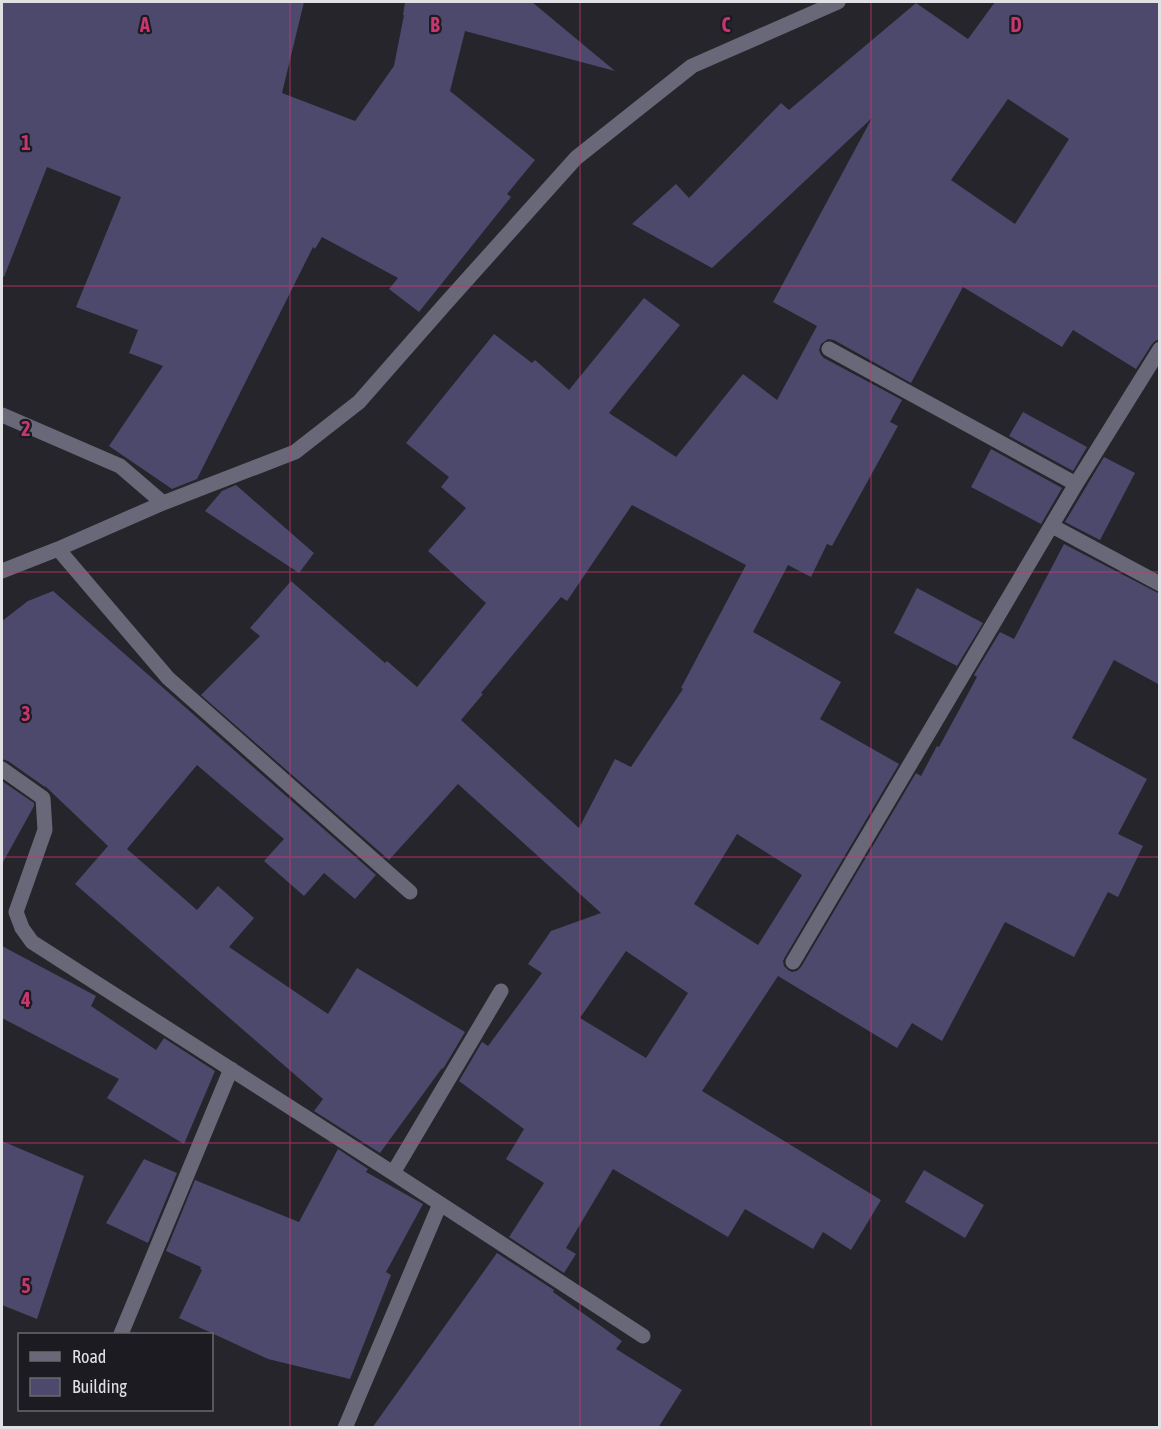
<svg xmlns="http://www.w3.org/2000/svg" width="1161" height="1429" viewBox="0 0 1161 1429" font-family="'Asap Condensed',sans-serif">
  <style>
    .building { fill: #4d496d; fill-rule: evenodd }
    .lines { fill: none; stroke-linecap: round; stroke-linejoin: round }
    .minor { stroke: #696879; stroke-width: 15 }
    .grid { fill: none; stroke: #c73670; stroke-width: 1.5; stroke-opacity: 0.55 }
    .grid-label { font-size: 20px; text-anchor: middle; font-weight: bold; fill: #c73670; stroke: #1c1b21; stroke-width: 4.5; stroke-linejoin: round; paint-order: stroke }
  </style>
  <rect width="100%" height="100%" fill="#25252b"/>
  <path class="building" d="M2,2H304L282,93L355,121L394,66L404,15H403L405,2H532L615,71L465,31L450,91L535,160L507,194L511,197L419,312L389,289L398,278L322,237L315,249L313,247L197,479L172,489L109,446L163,366L129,353L138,330L76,307L121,197L47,167L4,277L2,276Z
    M995,2H1160V339L1155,341L1152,344L1136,369L1073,330L1062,347L963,287L911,383L834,340L828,339L821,344L819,350L821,355L824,358L902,400L890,422L898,426L832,546L827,544L811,577L788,565L753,632L841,682L820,719L899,764L785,957L783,961L784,966L788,970L792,972L797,971L801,967L916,773L921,776L937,746L939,747L977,677L974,675L1000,632L1014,639L1064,544L1160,594V685L1114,660L1072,738L1147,779L1118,834L1143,846L1118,897L1108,892L1074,957L1005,922L942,1041L912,1023L897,1048L778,976L702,1091L881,1200L851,1250L823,1232L813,1249L745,1209L728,1237L613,1169L566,1248L576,1254L564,1273L509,1237L544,1183L506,1159L524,1129L459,1081L482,1042L488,1046L542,973L528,964L551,931L601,913L458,784L389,860L201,695L260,636L250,628L291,581L385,663L387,661L417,687L486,603L428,551L466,508L441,487L449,477L406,443L494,334L532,363L535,360L569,390L644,298L680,325L609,413L676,457L743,374L777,400L817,326L773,302L872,118L712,268L632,224L676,184L689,198L781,103L789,110L916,3L968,39ZM1008,99L1069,139L1015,224L951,180ZM632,505L746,565L681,688L683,689L631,767L615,759L579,828L461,720L483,694L481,693L561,597L567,601ZM737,834L802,875L758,945L694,904ZM626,951L688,993L646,1058L580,1018Z
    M1023,412L1087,447L1073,471L1009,436Z
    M991,449L1062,488L1041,524L971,487Z
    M1104,457L1135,473L1100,540L1065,522Z
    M236,485L314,553L299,573L205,511L222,491Z
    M917,588L983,623L957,666L894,633Z
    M53,591L376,875L355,899L324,873L304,896L264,861L284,839L197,765L127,849L197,910L218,886L254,918L229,947L328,1014L357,968L465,1032L443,1069L442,1068L380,1153L314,1111L323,1099L75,884L108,846L45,786V787L8,761L2,759V621L28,601Z
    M2,781L34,803V806L2,864Z
    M2,946L96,996L91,1006L156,1050L164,1038L215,1071L184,1144L107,1098L119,1079L2,1018Z
    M2,1141L84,1176L37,1319L2,1305Z
    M338,1149L368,1169L366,1172L423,1204L386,1272L391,1275L350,1379L268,1359L179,1318L202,1270L200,1269L201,1267L166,1251L195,1180L299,1222Z
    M144,1159L177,1173L148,1243L106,1223Z
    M924,1170L984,1205L965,1238L905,1202Z
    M497,1253L554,1290L553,1292L622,1341L616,1349L682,1390L658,1428H372Z"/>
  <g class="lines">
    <path class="minor" d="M829,349L1076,484
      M2,415L120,466L163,503
      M1052,526L1160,584
      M58,549L168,678L410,892
      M2,571L58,549L163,503L295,452L359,402L446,303L576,158L692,66L838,2
      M2,769L43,798L45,830L16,912L22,928L32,942L393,1173L643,1336
      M793,962L1076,484L1160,349
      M393,1173L501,991
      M121,1334L231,1069
      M345,1428L440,1204"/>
  </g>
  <path class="grid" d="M290,2V1428M580,2V1428M871,2V1428M2,286H1160M2,572H1160M2,857H1160M2,1143H1160"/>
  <g class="grid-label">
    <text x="145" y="32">A</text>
    <text x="435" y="32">B</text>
    <text x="726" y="32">C</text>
    <text x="1016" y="32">D</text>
    <text x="26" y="150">1</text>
    <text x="26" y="436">2</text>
    <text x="26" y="721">3</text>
    <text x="26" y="1007">4</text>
    <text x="26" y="1293">5</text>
  </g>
  <rect width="1161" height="1429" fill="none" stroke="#e1e1e5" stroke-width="6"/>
  <rect x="18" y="1333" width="195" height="78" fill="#1c1b21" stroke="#6b6a6f" stroke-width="1.5"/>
  <rect x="30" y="1352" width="30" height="9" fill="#696879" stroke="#6b6a6f" stroke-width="1.5"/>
  <text x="72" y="1363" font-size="18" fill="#e1e1e5">Road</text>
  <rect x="30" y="1378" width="30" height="18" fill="#4d496d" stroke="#6b6a6f" stroke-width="1.5"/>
  <text x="72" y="1393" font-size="18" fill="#e1e1e5">Building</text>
</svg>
